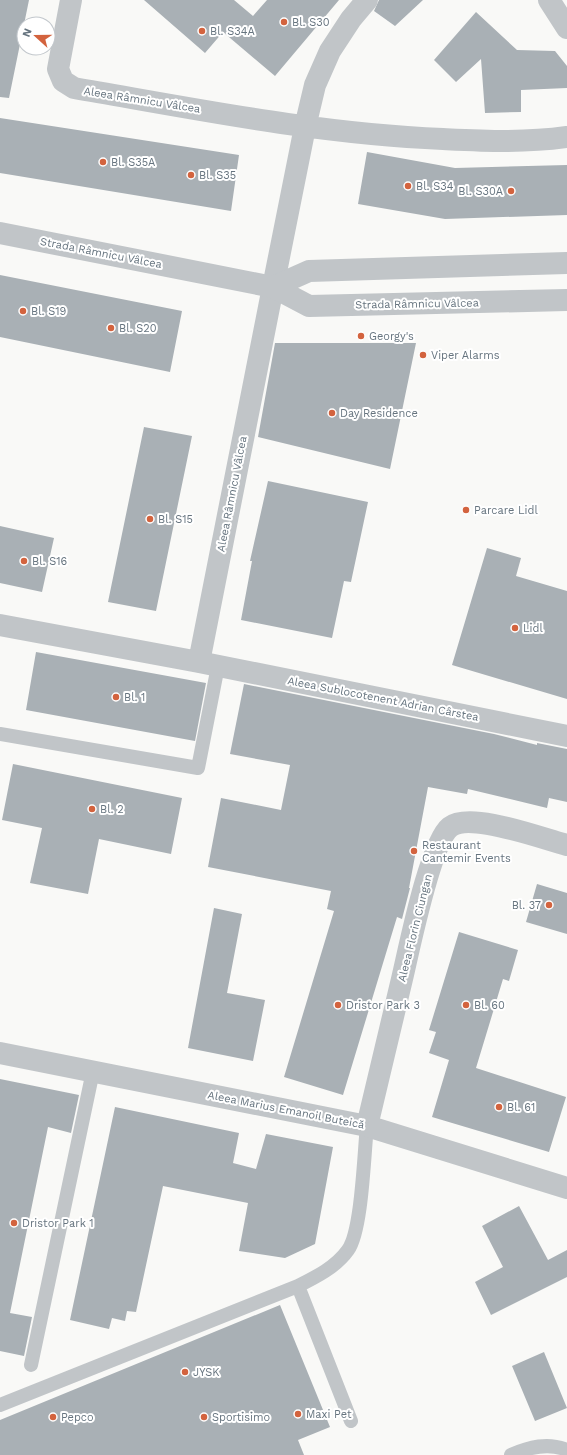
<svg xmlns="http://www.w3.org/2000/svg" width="567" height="1455" viewBox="0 0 567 1455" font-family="'Work Sans',sans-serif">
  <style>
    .building { fill: #a9b0b5 }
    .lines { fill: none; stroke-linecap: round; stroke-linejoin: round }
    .service { stroke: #c1c5c8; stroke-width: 14 }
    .minor { stroke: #c1c5c8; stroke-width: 22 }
    .tertiary { stroke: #c1c5c8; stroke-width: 22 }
    .poi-dot { fill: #d3633e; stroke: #fff; stroke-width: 1.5 }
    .labels { text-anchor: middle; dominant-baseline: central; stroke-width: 4; stroke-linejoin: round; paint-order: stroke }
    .poi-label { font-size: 11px; fill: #66747f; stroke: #fff; text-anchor: start }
    .street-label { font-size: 11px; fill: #66747f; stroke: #fff }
  </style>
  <rect width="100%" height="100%" fill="#f9f9f7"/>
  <path class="building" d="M0,0H29L9,98L0,97Z
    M144,0H234L253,16L267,0H339L275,76L223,32L205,53Z
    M379,0H423L395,26L374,11Z
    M476,12L517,50L555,51L567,66V88L521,90V112L485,113L481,59L456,82L434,60Z
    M0,118L239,155L231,211L0,173Z
    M367,152L455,168L567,165V215L445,219L358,204Z
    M0,275L182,311L170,372L0,337Z
    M275,343H416L390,469L258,437Z
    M144,427L192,436L156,611L108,602Z
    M268,481L368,502L351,582L344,581L332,638L241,620L252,561H250Z
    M0,526L54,538L42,592L0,583Z
    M487,548L521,558L516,576L567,591V699L452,665Z
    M36,652L206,683L195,741L26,710Z
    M244,684L494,734L537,745V743L567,749V802L549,798L547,808L468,789L467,794L428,787L409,888H410L402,919L397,917L343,1095L284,1077L334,911L327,909L331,891L208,867L221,798L281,810L290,765L230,754Z
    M13,764L182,798L171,854L99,839L88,894L30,883L42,828L2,820Z
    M537,884L567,893V934L526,922Z
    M214,908L242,914L227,993L265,1000L253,1061L188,1048Z
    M459,932L518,950L509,981L503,979L476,1068L566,1097L549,1152L432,1117L449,1060L429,1053L436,1032L429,1030Z
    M0,1079L79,1095L71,1133L48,1127L10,1313L32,1317L24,1356L0,1351Z
    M115,1107L239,1133L233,1163L256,1169L266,1134L333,1147L315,1244L285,1258L239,1251L248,1203L163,1186L136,1312L127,1311L125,1321L112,1318L109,1329L70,1320Z
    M519,1206L548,1260L567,1250V1277L491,1315L475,1282L503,1267L482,1226Z
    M280,1305L330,1427L298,1440L304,1455H0V1420Z
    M544,1352L567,1408L535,1421L512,1366Z"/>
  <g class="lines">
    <path class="service" d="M0,734L198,768L218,666
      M298,1286L351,1421
      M31,1365L93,1071
      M0,1405L298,1286C316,1277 336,1267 348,1250C362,1231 364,1153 367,1126
      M511,1455C529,1447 548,1442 567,1450"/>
    <path class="minor" d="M71,0L58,69L63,81L74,88C196,109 319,134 443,139C486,141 524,143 567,137
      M549,0L567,28
      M0,625L199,662L567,736
      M199,662L273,287L305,127L315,85L330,51L351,19L367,0
      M0,1053L367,1126L567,1188
      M367,1126C379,1077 390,1028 402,979C409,950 430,843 450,827C470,811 543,839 567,845"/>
    <path class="tertiary" d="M0,233L273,287L309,306L567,300
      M273,287L309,271L567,263"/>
  </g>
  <g class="poi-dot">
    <circle cx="284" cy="22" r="4"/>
    <circle cx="202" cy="31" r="4"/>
    <circle cx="103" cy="162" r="4"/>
    <circle cx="191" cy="175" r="4"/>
    <circle cx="408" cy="186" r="4"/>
    <circle cx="511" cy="191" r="4"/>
    <circle cx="23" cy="311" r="4"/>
    <circle cx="111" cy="328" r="4"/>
    <circle cx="361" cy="336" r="4"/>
    <circle cx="423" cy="355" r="4"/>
    <circle cx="332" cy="413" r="4"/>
    <circle cx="466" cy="510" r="4"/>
    <circle cx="150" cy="519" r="4"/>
    <circle cx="24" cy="561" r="4"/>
    <circle cx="515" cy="628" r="4"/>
    <circle cx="116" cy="697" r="4"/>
    <circle cx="92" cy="809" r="4"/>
    <circle cx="414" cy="851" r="4"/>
    <circle cx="549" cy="905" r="4"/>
    <circle cx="338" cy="1005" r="4"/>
    <circle cx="466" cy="1005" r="4"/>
    <circle cx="499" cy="1107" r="4"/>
    <circle cx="14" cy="1223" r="4"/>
    <circle cx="185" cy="1372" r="4"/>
    <circle cx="298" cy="1414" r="4"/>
    <circle cx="53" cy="1417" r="4"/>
    <circle cx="204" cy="1417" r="4"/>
  </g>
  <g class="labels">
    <g class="poi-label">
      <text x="292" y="22">Bl. S30</text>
      <text x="210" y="31">Bl. S34A</text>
      <text x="111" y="162">Bl. S35A</text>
      <text x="199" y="175">Bl. S35</text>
      <text x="416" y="186">Bl. S34</text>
      <text x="503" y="191" text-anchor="end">Bl. S30A</text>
      <text x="31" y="311">Bl. S19</text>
      <text x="119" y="328">Bl. S20</text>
      <text x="369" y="336">Georgy's</text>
      <text x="431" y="355">Viper Alarms</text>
      <text x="340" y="413">Day Residence</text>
      <text x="474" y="510">Parcare Lidl</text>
      <text x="158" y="519">Bl. S15</text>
      <text x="32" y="561">Bl. S16</text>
      <text x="523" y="628">Lidl</text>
      <text x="124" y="697">Bl. 1</text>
      <text x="100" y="809">Bl. 2</text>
      <text x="422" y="845">Restaurant<tspan x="422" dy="13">Cantemir Events</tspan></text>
      <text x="541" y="905" text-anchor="end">Bl. 37</text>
      <text x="346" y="1005">Dristor Park 3</text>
      <text x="474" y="1005">Bl. 60</text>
      <text x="507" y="1107">Bl. 61</text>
      <text x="22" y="1223">Dristor Park 1</text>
      <text x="193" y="1372">JYSK</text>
      <text x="306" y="1414">Maxi Pet</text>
      <text x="61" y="1417">Pepco</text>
      <text x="212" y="1417">Sportisimo</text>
    </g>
    <g class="street-label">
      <text transform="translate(142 100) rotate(9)">Aleea Râmnicu Vâlcea</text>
      <text transform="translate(101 253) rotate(11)">Strada Râmnicu Vâlcea</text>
      <text transform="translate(417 304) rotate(-1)">Strada Râmnicu Vâlcea</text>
      <text transform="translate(232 494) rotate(-79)">Aleea Râmnicu Vâlcea</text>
      <text transform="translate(383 699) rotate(11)">Aleea Sublocotenent Adrian Cârstea</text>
      <text transform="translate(415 928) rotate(-76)">Aleea Florin Ciungan</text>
      <text transform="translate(286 1110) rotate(11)">Aleea Marius Emanoil Buteică</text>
    </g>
  </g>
  <g transform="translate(36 36) rotate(291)"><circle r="19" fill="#ffffff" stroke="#c2c7cc"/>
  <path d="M0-3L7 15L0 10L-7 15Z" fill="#d3633e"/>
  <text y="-6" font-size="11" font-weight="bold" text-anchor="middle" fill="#66747f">N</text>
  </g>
</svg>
